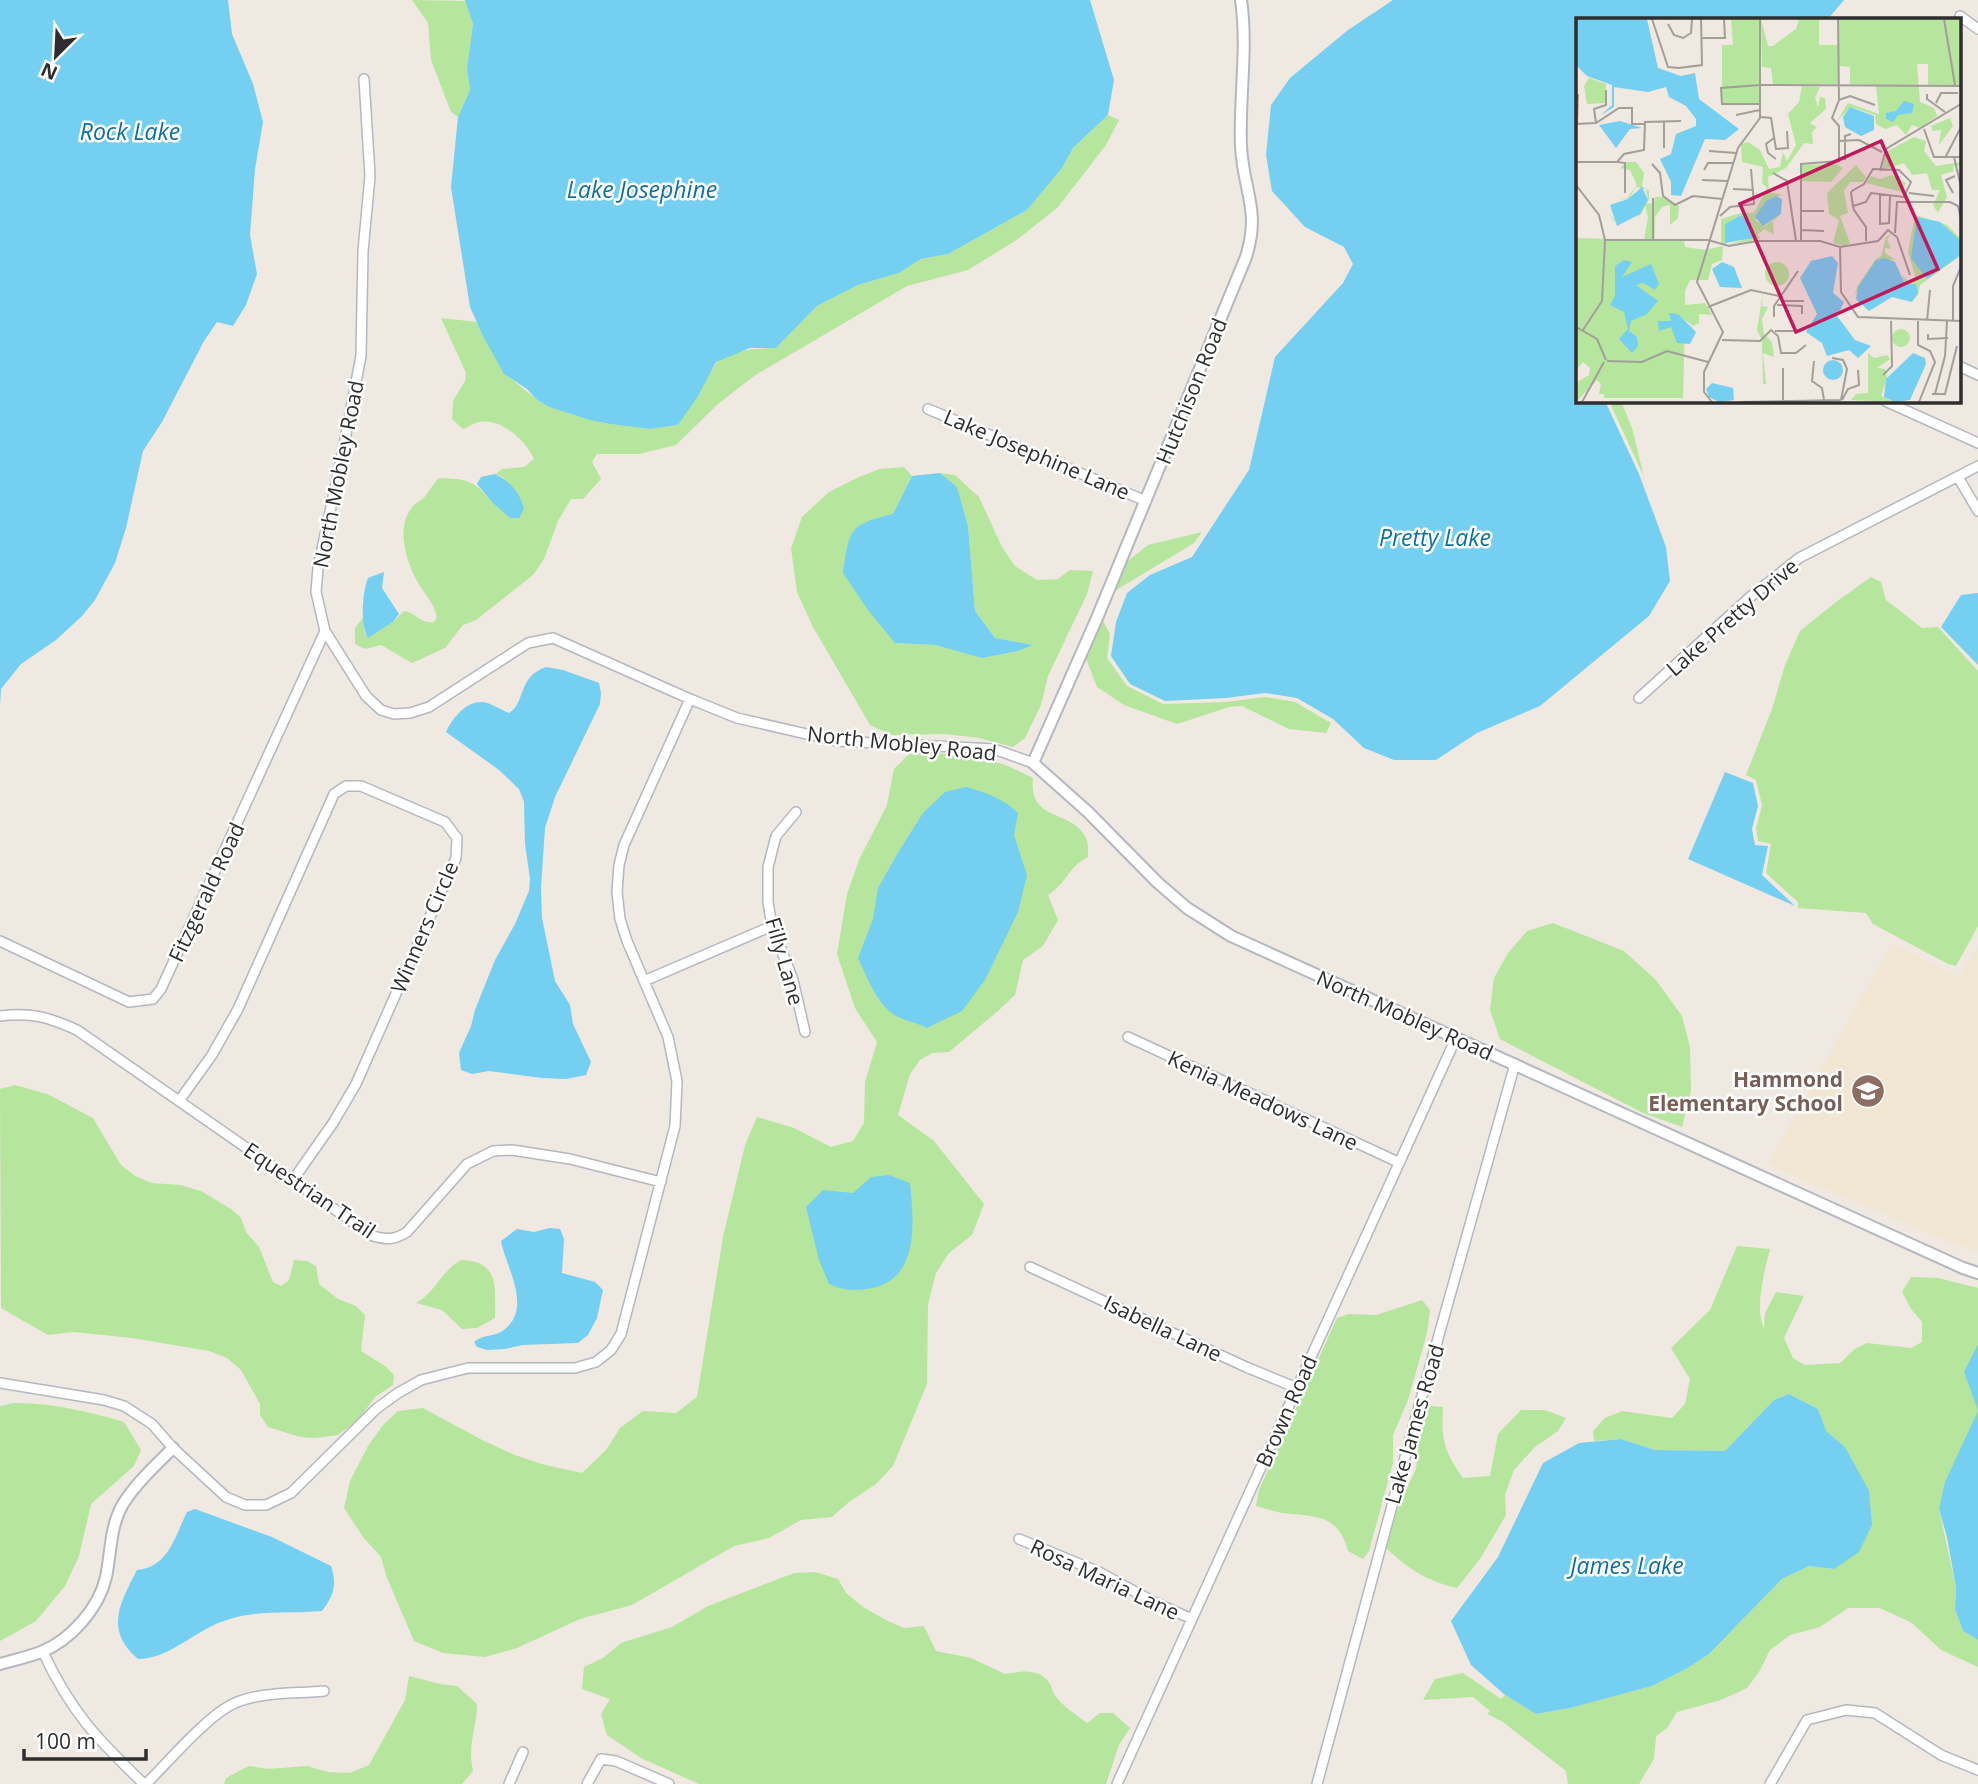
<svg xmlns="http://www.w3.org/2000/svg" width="1978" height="1784" viewBox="0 0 1978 1784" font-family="'Open Sans',sans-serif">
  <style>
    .education { fill: #f0e6d1 }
    .green { fill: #b6e59e }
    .water { fill: #75cff0 }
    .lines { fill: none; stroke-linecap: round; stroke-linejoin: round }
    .minor-casing { stroke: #b4b7c1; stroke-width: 12 }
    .tertiary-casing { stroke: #b4b7c1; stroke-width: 14 }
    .minor { stroke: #fff; stroke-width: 9 }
    .tertiary { stroke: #fff; stroke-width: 10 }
    .labels { text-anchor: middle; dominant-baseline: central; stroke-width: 5; stroke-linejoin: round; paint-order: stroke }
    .street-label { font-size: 21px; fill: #2e2e2e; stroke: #fff }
    .education-label { font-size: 21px; font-weight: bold; fill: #785e54; stroke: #fff; text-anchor: end }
    .water-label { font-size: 23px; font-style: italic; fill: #0d6fa3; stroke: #fff }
    .inset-road { fill: none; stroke: #a29e99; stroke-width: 2 }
    .view { fill: #c2185b; fill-opacity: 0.15; stroke: #c2185b; stroke-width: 3.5 }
    .inset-edge { fill: none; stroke: #2e2e2e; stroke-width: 3.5 }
  </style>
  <rect width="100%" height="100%" fill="#efe9e1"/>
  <path class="education" d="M1892,943L1958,977L1978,946V1251L1949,1242L1768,1164Z"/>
  <path class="green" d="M412,0L466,1L473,24L467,69L470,90L458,117L451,112L431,60L428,23Z
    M1108,115L1119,120L1106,145L1058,207L1018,239L968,270L907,286L754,376L718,404L676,445L639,454H597L592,462L601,479L583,499H571L558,521L544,559L533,575L476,620L463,625L445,648L412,663L381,645L365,649L355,644V628L365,615L364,632L368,638L393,622L404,611C416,612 419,624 434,622L437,617C434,602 423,593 416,579C405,558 396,526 413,506C417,502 423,500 426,495C431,489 433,484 439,478C467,479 474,480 492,502L504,478L496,474L502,469L524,467L534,459C526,441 502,418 479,422C474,423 468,427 463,429L452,419L453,401L465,381L466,373L441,318L478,322L504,373L536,399L549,407L603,423L650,429L678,425C684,416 715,363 718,361C736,350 756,348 776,348L817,306L858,285L899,273L921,259L948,254L1027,210L1062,168L1073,148Z
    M1609,401H1621L1632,428L1644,477Z
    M904,467L912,476L893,514L895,643L935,645L982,658L1018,651L1032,645L995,638L975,611L968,526L957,488L940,473L955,475L979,497L1002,547L1015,566L1037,580L1058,579L1070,570L1093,571L1087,594L1048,676L1041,705L1025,738L1013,747L979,738L945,734L892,735L870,725L813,627L797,592L791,548L802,517L829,492L859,477L880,469Z
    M1202,532L1194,543L1113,592L1124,564L1148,545Z
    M1871,577L1881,582L1886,600L1922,628L1938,627L1978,671V926L1956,966L1948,964L1873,924L1866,913L1798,908V902L1766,873L1771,844L1758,841L1756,829L1762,805L1756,780L1746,775L1772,709L1785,665L1800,631L1836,602Z
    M1101,617L1110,634L1107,658L1127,686L1163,704L1226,702L1265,697L1295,702L1331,723L1326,733L1289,729L1242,706L1229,707L1177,724L1124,705L1097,687L1085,656Z
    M914,749L944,754H974L1010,767L1033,778C1028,824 1074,808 1087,840C1088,844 1088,852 1088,857C1069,866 1067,883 1048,895L1058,920L1043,946L1023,960L1015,995L998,1011L949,1052L932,1053L920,1060L910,1074L898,1115L934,1141L984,1204L972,1235L949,1253L936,1273L928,1304L927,1384L893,1466L876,1484L849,1502L832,1517L801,1520L769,1538L734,1546L632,1605L580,1619L517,1648L485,1657L443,1653L414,1641L387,1578L381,1557L363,1537L344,1508L350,1481L368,1446L383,1425L398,1411L423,1408L482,1440L515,1455L545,1465L582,1473L606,1450L620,1428L643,1411L676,1413L697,1397L723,1237L745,1145L757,1117L794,1128L831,1147L853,1141L864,1123L865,1082L877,1042L855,1008L837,954L847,894L859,860L887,805L894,769Z
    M1553,923L1624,951L1656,980L1682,1016L1690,1047L1691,1090L1682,1127L1643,1113L1500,1039L1490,1010L1494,978L1508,953L1527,931Z
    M15,1085L47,1094L93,1118L121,1165L135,1176L152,1183L180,1185L201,1191L231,1209L241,1218L246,1232L259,1247L273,1282L281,1286L289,1280L294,1260L307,1261L316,1266L319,1284L338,1299L356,1306L365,1315L361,1351L385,1366L394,1375L393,1385L375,1397L358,1420L338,1435L315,1438L300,1437L268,1427L260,1415V1404L241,1370L227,1358L209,1351L132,1338L74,1332L48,1335L1,1308L0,1089Z
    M1737,1246L1770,1249C1765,1269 1754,1309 1764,1328L1765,1313L1776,1292L1804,1296L1784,1338L1793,1358L1805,1365L1840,1363L1855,1349L1867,1343L1911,1348L1922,1342V1322L1911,1309L1902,1292L1911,1277L1938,1278L1978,1288V1344L1965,1372L1978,1411L1939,1509L1956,1588L1955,1609L1963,1631L1978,1640V1667L1941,1650L1912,1623L1880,1608H1848L1820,1627L1790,1635L1770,1650L1759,1672L1747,1688L1721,1700L1677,1712L1667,1728L1656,1736L1654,1759L1639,1784H1568L1566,1771L1503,1722L1487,1714L1490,1711L1473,1697L1423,1700L1435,1679L1463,1673L1501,1699L1505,1695L1536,1714L1570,1708L1652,1686L1686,1669L1709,1654L1782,1579L1809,1566L1834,1569L1845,1447L1826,1432L1818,1409L1789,1394L1774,1400L1725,1451L1655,1450L1621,1439L1594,1441L1593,1431L1605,1418L1622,1411L1672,1418L1685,1404L1690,1379L1671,1348L1710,1310Z
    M461,1260C500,1261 495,1287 495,1318L477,1328L462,1329L442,1310L416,1303C435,1293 441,1271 461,1260Z
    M1422,1300L1430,1310L1427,1333L1408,1400L1393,1435V1463L1369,1551L1363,1559L1348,1551C1338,1513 1314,1517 1283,1513C1274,1512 1265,1508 1256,1506L1259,1490L1337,1318L1349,1314L1376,1315Z
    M14,1403C52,1403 88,1411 124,1422L141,1450L134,1466L91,1504L79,1556L65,1586L36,1621L0,1641V1406Z
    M1428,1406L1443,1407C1441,1440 1444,1451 1463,1478L1490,1476L1498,1434L1521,1410H1545L1566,1418L1558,1431L1535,1447L1514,1470L1505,1495L1506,1515L1480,1559L1457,1588C1425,1580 1410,1570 1386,1548L1397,1510L1416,1469L1421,1423Z
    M815,1572L838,1579L846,1593L863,1607L888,1621L904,1628L924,1626L936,1651L971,1658L1005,1674C1019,1671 1041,1668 1050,1684C1052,1687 1052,1691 1054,1694C1062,1706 1075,1714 1087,1723L1100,1713H1113L1130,1728L1119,1745L1106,1784H699L641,1758L607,1735L601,1714L610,1699L582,1689L584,1667L603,1658L621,1643L672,1627L708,1606L794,1573Z
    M409,1676L440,1684L457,1686L477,1704C477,1729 467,1743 473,1771L462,1784H224L226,1778L249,1766L268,1769L307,1766L328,1772L350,1773L369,1765L405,1700Z"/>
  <path class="water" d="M0,0H228L232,34L253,84L263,122L255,169L250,235L257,274L246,305L233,326L217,322L204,341L162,422L143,451L126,528L115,563L95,600L82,616L56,640L21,664L1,689L0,706Z
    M465,0H1090L1114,80L1108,115L1073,148L1062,168L1027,210L948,254L921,259L899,273L858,285L817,306L776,348H750L716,362L698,396L678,425L650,429L610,424L590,420L549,407L536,399L527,389L504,374L483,336L470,307L451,187L458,117L470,90L467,69L473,24Z
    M1393,0H1844L1828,19H1577V401H1605L1639,474L1666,547L1670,581L1649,616L1540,706L1477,733L1436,760H1394L1364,748L1333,719L1297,698L1265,693L1226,698L1165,701L1130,684L1111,656L1116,622L1127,593L1150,575L1192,557L1249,470L1275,357L1343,283L1353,264L1344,247L1305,227L1272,191L1266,155L1271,105L1290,78L1348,30Z
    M940,473L957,487L968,526L975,611L995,638L1033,645L1018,651L982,658L935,645L895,643L868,610L843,573C850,529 848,525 893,514L912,476Z
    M495,474C510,481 520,493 524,509L519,518H510L492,502L477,484L481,477Z
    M384,572L382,588L399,614L393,622L368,638C360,625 362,593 368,578Z
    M1978,593V665L1941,627L1961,595Z
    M546,667L563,670L599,683L601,693L600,704L555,797L545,828L541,887L542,918L555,981L570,1005L573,1024L591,1062L586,1075L566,1079L542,1078L489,1071L472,1074L461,1070L459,1053L471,1026L475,1010L495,960L515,924L529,891L530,879L525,844L524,802L519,789L499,770L446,732C452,719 465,702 481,702C490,702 501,710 509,713C526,703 517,677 546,667Z
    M1725,772L1753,783L1758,806L1752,829L1755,845L1768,846L1762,875L1795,906L1688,859Z
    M966,787C985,792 1004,799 1018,813L1014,835L1027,875L1018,912L985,980L962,1011L927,1028C915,1022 900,1020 890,1012C875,999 866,975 858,958L873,919L878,888L899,851L923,813L945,792Z
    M889,1175L910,1183C914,1223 920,1283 866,1289C851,1291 843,1290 829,1284L819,1260L806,1207L823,1190L853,1193L871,1177Z
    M550,1228L560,1229L564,1239L562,1273L595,1282L603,1290L597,1318L588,1335L578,1343L523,1345L505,1349L487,1350L477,1347L474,1342C483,1334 495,1337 504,1330C533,1307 506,1268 501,1241L517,1229L534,1232Z
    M1978,1344V1640L1963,1631L1955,1609L1956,1588L1947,1537L1939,1509L1945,1482L1978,1411L1964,1372Z
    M1789,1394L1818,1409L1826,1431L1845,1447L1869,1491L1872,1525L1859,1552L1834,1569L1809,1566L1782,1579L1709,1654L1686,1669L1652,1686L1570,1708L1536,1714L1505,1695L1471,1665L1451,1621L1498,1557L1543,1463L1579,1443L1621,1439L1655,1450L1725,1451L1774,1400Z
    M195,1509L272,1537L331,1566C337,1585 334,1595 322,1611C288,1614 254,1609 221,1622C194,1632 168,1659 138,1659C104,1630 120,1603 137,1570C169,1567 175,1536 187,1512Z"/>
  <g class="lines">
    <g class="minor-casing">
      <path id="minor" d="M1960,16L1978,29
        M364,79L370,176L363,251L361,356L343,450L318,568L316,592L325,631L366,696L381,710L394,714L410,713L429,707L528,643L553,638L690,699L737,718L837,741L994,749L1033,763
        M1959,366L1978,375
        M1885,401L1978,443
        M928,409L1146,501
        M1958,477L1978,511
        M1639,698L1750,597L1799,558L1978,466
        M796,812L776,836L768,867V902L772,926L793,980L805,1032
        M0,941L129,1002L153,999L161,989L325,631
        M644,981L772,926
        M0,1016C31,1012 48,1017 77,1030L373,1236C387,1240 394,1240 407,1232L467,1164L493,1151L512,1150L570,1159L661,1182
        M1128,1037L1398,1162
        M179,1101L212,1055L238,1009L334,794L346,786H361L445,822L457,838L456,858L356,1084L333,1123L293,1180
        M1030,1267L1246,1367L1297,1388
        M0,1383L104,1400L124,1406L152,1424L173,1448L226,1497L245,1505H266L291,1493L376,1409L398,1393L421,1380L468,1368H575L596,1362L611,1350L621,1334L675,1126L677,1081L668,1037L627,941L620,919L617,892L619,865L624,845L690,699
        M1019,1539L1099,1572L1154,1602L1192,1619
        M43,1652C71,1712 97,1739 144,1784
        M146,1784C168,1762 204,1720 229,1706C256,1691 294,1694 324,1691
        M509,1784L523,1752
        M587,1784L601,1759L616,1761L669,1784
        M1117,1784L1456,1038
        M1317,1784L1414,1424L1515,1064
        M1770,1784L1807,1720L1846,1710L1875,1713L1941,1755L1978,1770"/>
    </g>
    <g class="tertiary-casing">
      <path id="tertiary" d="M1241,0C1248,48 1239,98 1241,146C1243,191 1261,209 1246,257L1097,618L1033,763L1088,812L1157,882L1187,908L1231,936L1963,1268L1978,1273
        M0,1664C14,1660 28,1657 41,1652C71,1640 99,1608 106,1577C111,1553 110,1526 123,1504C136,1483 156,1465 173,1448"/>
    </g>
    <use href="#minor" class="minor"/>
    <use href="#tertiary" class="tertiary"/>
  </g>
  <defs>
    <g id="school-disc" transform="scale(1.75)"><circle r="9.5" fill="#8d6e63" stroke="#fff"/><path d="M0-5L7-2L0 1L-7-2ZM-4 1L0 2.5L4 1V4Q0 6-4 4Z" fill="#fff"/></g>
  </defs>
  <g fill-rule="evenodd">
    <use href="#school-disc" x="1868" y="1091"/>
  </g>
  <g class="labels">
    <g class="street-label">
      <text transform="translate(1191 391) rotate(-68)">Hutchison Road</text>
      <text transform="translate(1037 454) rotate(23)">Lake Josephine Lane</text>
      <text transform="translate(338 474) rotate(-79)">North Mobley Road</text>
      <text transform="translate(1732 617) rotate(-41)">Lake Pretty Drive</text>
      <text transform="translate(902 743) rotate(6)">North Mobley Road</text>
      <text transform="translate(206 892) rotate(-65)">Fitzgerald Road</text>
      <text transform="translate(424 927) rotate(-67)">Winners Circle</text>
      <text transform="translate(785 961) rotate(74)">Filly Lane</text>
      <text transform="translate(1405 1015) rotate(24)">North Mobley Road</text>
      <text transform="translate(1263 1100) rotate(25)">Kenia Meadows Lane</text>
      <text transform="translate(310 1190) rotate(34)">Equestrian Trail</text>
      <text transform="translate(1163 1328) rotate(25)">Isabella Lane</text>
      <text transform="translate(1286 1411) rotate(-66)">Brown Road</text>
      <text transform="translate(1414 1424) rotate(-74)">Lake James Road</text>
      <text transform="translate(1105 1579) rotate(25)">Rosa Maria Lane</text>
    </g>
    <g class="education-label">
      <text x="1843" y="1079">Hammond<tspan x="1843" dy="24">Elementary School</tspan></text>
    </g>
    <g class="water-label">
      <text x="130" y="131">Rock Lake</text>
      <text x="642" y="189">Lake Josephine</text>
      <text x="1435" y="537">Pretty Lake</text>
      <text x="1627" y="1565">James Lake</text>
    </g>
  </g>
  <g transform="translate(1576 18)">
    <rect width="385" height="385" fill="#efe9e1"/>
    <path d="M155,1H184V86L146,85V27H157ZM185,1L192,28H197L220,11L223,1H243V27H262L263,1H385V67H352V46H341L344,84L358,90L361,98L344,110L336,107L330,117L321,107L309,111L300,106L299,97L275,89L261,103L272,85L303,96L300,67L274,66V49L263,48L262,66H197L195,50L186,49ZM13,60L30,66L29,85L11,86L8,68ZM226,68L244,69L239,80L242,89L244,79L249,80L250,91L234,105L241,109L236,114L237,126L228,125L210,150L192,159L193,174L206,177L190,183L179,202L189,208L202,199L197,204L198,217L189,211L182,216L184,221L151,227L177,219L175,205L165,197L149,206L150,227L145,226V201L165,195H178L191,170L186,165L187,149L166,144L165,126L172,124L184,132L193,151L204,149L207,134L211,143L220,127L212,96L223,84ZM374,100L377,108L363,127L365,112L357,113L355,108ZM338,119L350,123L348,133L360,148L385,144V148H377L378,153L365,157L371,179L362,195L357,187L364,172H356L351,155L336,157L328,145L306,152L310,134ZM50,144H60L68,155L66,168L73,173V182L70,185L78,186L79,179H90L103,188L102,200L94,207V187L86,189L79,199V222L108,223L109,229L129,232L147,228L146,242L136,246L132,262H114L109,273V287L129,285L136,297L123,296V305L117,308L109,302L107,380H28V376H23L25,366L21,362L0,384V365L13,357L14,350L7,344L0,352V220L68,222L72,199L69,187L66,195L62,198L60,199L72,182L70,171L60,169L53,180L34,186L33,195L39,203L38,204L33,195L34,186L51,180L61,167L54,152L44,150ZM260,146L267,150L255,164L226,163V147ZM280,147L290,159L287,164H274L268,173L272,195L264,198L274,225L268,228L257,225L263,202L253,196L251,175ZM316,157L330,165L326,174L290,165L295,158L304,161ZM339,197L371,207L385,221V237L344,267L342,277L338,281L340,266H329L326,257L333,264L340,261L332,234ZM316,216L311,221L315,231L309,230V235L320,242L302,241L278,278L282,267L300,241L305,238L310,219ZM189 256a12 12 0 1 1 24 0a12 12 0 1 1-24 0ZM187,274L186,288L192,289L186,301L188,316L196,324L198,339L187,335L190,366H187L186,322L181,312ZM316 320a9 9 0 1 1 18 0a9 9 0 1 1-18 0ZM292,335L298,340L311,337L314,341L301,350L309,351L311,359L305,378L318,384L275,382L280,376L292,375Z" fill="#b6e59e"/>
    <path d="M0,1H71L82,50L105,58L119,55L123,81L163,111L149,122L129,121L105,178L95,177V164L84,141L95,136L100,116L120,108V101L110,88L93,79L90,69L72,74L38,69V89L25,97L36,87V67L11,58L0,47ZM328,83L338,86L336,95L322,97L317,104L310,101V95L320,93ZM274,89L298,98V112L285,118L269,109L267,99ZM44,103L66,110L54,111L40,130L23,107ZM66,169L72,182L64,196L41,208L34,187L52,181ZM200,178L206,181L205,196L187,208L179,199L190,183ZM165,197L175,205L177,220L149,225V206ZM341,199L364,204L385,223V237L351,261L335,240ZM256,238L262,245L257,275L268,284L261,298L279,322L295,328L282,340L273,332L251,338L246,325L230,314L241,296L224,260L235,243ZM309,240L319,244L329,266H340L342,275L336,284L316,279L293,293L280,281L282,269L300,242ZM48,242L56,244L46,259L75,246L83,266L79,272L67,265L60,267L82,283L71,296L55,303L53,313L61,319L62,328L56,335L43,321L52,311L48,294L34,287L39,278V248ZM146,244L158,249L166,270L144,269L136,251ZM93,295L102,296L120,314L114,326L101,325L95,309L83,313L82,303H95ZM337,335L349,340L350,346L334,382L319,384L308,379L310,361ZM247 352a10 10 0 1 1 20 0a10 10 0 1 1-20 0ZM136,365L157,370L158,382L143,384L133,379L130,371Z" fill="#75cff0"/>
    <path class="inset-road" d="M76,1L92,49L103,50L126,47L125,1M368,1L379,67M92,6L98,17L107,20L115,15L116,1M125,20H149L148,1M184,67L385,68M351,76V81L369,94M263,82L274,78L299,87M360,85L365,75H382M184,86H146L145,70L184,67M160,97L184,92M184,99L195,100L200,131L212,130L211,113M20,105L18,91L30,87V72M0,106L20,105L43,90H56V106H69M1,106L2,76M348,111L358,139H385M198,120L190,126L192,135L200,141M263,123L283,122L306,134M88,130V103M133,133L160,135M378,139L385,169M369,140L384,111M269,142V118L275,116M0,144H41L48,136L68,132L69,104L105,103M42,144L49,145V175M76,146L84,155L87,178L99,187L117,178L146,181M128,152L132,145H157M304,153L310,131L385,86M197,155L211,163L220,223M126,162L151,163M0,167L23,197L29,222L26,283L7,312M157,171L178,172M333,175L358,178M377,175L370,162L379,158M304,176V206L313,205L314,178M77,180V222M277,188L290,184L295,175L328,179L335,164L323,152L297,151L288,166L276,173L275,175L277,188L278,192L290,209V223M225,193H248M144,198L154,189L178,186L175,151M225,212L248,213M319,215L321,184H374L382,188L385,201M29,222H132L153,228L181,223H244L264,229L302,223L312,212L321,219L334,257M225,223V146L263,143V108L256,100L263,82L262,1M264,229L265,274L282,299L385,303M205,283H228M201,287L226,288V296M132,289L175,272L207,279M198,299V288L222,253M342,303V327L354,333L359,344L343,384M351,303L354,272M377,303V268L385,249M0,309L21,321L30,342M199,313H221M352,316V321L372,320M146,322L184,323L195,312L202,318L205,335H220L230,327M256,340L267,342L271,351L265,382M31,343L66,344L91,333L132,344M238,343L236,363L246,370L248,382M207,350V382M307,357L316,348L315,303M356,376H369L381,328M359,376L369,338L371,303M266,382L272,371L283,367L282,352M6,384L28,344M136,384L128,374V354L147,314L121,264L162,130L184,100V1M164,384L265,382"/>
    <path class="view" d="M305,123L362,251L220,314L164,186Z"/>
    <rect width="385" height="385" class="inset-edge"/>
  </g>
  <g transform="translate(56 56) rotate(204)" stroke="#ffffff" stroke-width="5" paint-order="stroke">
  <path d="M0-5L12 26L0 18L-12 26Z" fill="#2e2e2e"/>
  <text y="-10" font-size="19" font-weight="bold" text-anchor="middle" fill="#2e2e2e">N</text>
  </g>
  <path d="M24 1749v10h122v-10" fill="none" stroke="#2e2e2e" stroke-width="3.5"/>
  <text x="35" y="1749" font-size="21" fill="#2e2e2e" stroke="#ffffff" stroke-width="5" paint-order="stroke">100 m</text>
</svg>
